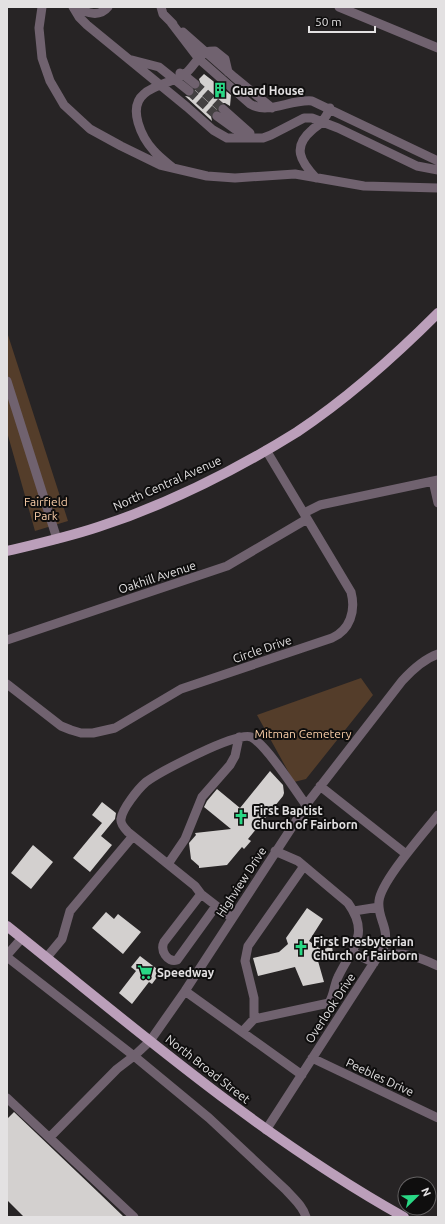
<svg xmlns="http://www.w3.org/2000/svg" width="445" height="1224" viewBox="0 0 445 1224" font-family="Ubuntu,sans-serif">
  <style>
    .green { fill: #543d2a }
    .building { fill: #d3d0cf }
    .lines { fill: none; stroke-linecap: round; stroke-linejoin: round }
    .minor-tunnel { stroke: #434041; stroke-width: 9; stroke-dasharray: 9 4.5; stroke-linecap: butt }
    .minor { stroke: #70626f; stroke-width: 9 }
    .major { stroke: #bb9fba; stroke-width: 10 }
    .labels { text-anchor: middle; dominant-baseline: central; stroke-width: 4; stroke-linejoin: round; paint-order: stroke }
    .poi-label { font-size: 12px; font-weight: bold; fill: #e3e1e2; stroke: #0f0e0e; text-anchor: start }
    .street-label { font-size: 12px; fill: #e3e1e2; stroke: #0f0e0e }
    .park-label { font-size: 12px; fill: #f9cda7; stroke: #0f0e0e }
  </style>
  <rect width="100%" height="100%" fill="#272425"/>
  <path class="green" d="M7,332L68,521L35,531L7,432Z
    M361,678L373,695L306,779L294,782L257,715Z"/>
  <path class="building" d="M204,74L231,95L230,106L225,103H221L218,105L217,110L212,112L211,116L212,121L185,96L191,97L193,95L195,90L199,88L201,85L199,79Z
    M270,771L283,785L284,793L283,796L248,839L251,841L244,849L242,847L227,865L199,868V866L191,859L189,843L196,835L195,833L231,829L204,807L207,801L217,789L240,808Z
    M102,802L116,813L115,819L101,836L112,845L90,872L73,858L102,823L92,815Z
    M33,845L53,862L31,889L11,873Z
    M307,908L323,919L309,941L322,950L332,946L333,953L323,957L318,961L324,982L303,986L295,967L258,976L253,958L279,952L288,944L286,938Z
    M106,912L114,919L118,914L141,932L123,954L92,928Z
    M140,956L161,972L152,984L149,982L132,1004L119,993L136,971L131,967Z
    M14,1112L99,1193L124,1217H24L7,1200V1119Z"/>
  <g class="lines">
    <path class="minor-tunnel" d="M195,84L223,109
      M189,91L217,116"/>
    <path class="minor" d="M42,7L39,28L42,58L50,81L64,105L90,129L121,146L160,165L207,176L235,178L295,174L364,186L438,188
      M73,7L79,17L87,25L187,107L213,130L227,138H263L271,135L304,118H312L338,128L417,166L438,170
      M78,7C87,14 100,17 108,7
      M161,7L163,14L173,24
      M339,7L438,48
      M170,21L199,59L250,104C268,115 290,99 312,101L438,161
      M183,32L234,77L272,108
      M132,60L159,67L189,91
      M180,73L184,75L195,84
      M223,109L250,133
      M217,116L235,129L251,136
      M172,167C166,162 159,157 154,151C142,138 127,108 144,94C155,84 175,82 185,74C192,69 199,55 206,52C209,51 213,51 215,51L225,59L228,72
      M316,178C300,161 292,147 312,130C315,127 319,125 322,122C325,118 328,113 330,108
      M7,381L57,539
      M433,481L438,503
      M304,513L320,505L438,480
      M7,640L227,566L307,519
      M7,684L61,726L71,730L81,733H93L115,728L181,689L332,638C350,630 356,611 351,592L266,450
      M320,786L406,854
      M168,864L185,839L202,797L230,765L235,756L239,737
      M201,894L195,886L128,832C125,829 120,824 121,819C122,809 138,789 146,782C160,772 237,731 251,737C266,744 295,790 306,805
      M216,906L177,960C167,963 160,950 164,942L201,894L232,918
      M354,911L379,907
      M352,952L374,963
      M7,955L22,938
      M379,956C403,951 417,956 438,966
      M7,957L134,1056L209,1118L286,1190C293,1198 303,1206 306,1217
      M47,957L62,939L70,911L133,836
      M185,991L302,1075
      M254,1019V998L245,961L248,946L304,866
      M242,1032L254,1019L329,1003C334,995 334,985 338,977C351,949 371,935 348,903L298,861L275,851
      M312,1058L438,1118
      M7,1098L134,1217
      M266,1130L384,947C390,927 377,919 379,901C381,881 424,833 438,815
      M50,1137L117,1069L134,1056L150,1041L185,991L309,801L402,681C412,670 424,659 438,654"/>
    <path class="major" d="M7,551C37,544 68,537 98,527C166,505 236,470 297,432C348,398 395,356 438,313
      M7,926C136,1029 259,1136 404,1217"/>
  </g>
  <defs>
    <g id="building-bare" transform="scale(1.2)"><path d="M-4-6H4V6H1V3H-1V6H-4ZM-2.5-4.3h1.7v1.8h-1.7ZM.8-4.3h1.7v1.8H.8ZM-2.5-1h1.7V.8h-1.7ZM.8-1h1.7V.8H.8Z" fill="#29d885" stroke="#0f0e0e" stroke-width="2.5" paint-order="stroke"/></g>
    <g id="church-bare" transform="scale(1.2)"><path d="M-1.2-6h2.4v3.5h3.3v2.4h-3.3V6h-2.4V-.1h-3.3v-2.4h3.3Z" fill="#29d885" stroke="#0f0e0e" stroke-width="2.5" paint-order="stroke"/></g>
    <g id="supermarket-bare" transform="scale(1.2)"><path d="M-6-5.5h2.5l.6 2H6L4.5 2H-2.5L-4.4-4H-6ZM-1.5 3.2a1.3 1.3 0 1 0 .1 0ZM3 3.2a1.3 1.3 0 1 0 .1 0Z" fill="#29d885" stroke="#0f0e0e" stroke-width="2.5" paint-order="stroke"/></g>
  </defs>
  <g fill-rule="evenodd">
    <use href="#building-bare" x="220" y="90"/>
    <use href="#church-bare" x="241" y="817"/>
    <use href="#church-bare" x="301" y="948"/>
    <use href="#supermarket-bare" x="145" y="972"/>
  </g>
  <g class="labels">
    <g class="poi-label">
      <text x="232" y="90">Guard House</text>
      <text x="253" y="810">First Baptist<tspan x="253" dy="14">Church of Fairborn</tspan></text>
      <text x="313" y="941">First Presbyterian<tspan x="313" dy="14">Church of Fairborn</tspan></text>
      <text x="157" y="972">Speedway</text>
    </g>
    <g class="street-label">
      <text transform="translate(167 483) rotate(-24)">North Central Avenue</text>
      <text transform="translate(157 577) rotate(-18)">Oakhill Avenue</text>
      <text transform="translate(262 649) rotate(-19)">Circle Drive</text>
      <text transform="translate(241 882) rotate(-57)">Highview Drive</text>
      <text transform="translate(330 1008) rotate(-57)">Overlook Drive</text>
      <text transform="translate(208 1069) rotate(38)">North Broad Street</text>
      <text transform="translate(380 1077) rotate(25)">Peebles Drive</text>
    </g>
    <g class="park-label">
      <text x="46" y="501">Fairfield<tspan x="46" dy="14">Park</tspan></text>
      <text x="303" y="733">Mitman Cemetery</text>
    </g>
  </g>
  <rect width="445" height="1224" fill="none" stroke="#e3e1e2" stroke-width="16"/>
  <g transform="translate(417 1196) rotate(67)"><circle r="19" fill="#0f0e0e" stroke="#646263"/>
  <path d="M0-3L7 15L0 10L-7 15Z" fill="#29d885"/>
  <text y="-6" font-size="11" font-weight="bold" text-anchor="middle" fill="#e3e1e2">N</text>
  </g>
  <path d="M309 26v6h66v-6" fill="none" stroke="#e3e1e2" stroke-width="2"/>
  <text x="315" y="26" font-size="12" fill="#e3e1e2" stroke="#0f0e0e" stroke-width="3" paint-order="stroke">50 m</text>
</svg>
